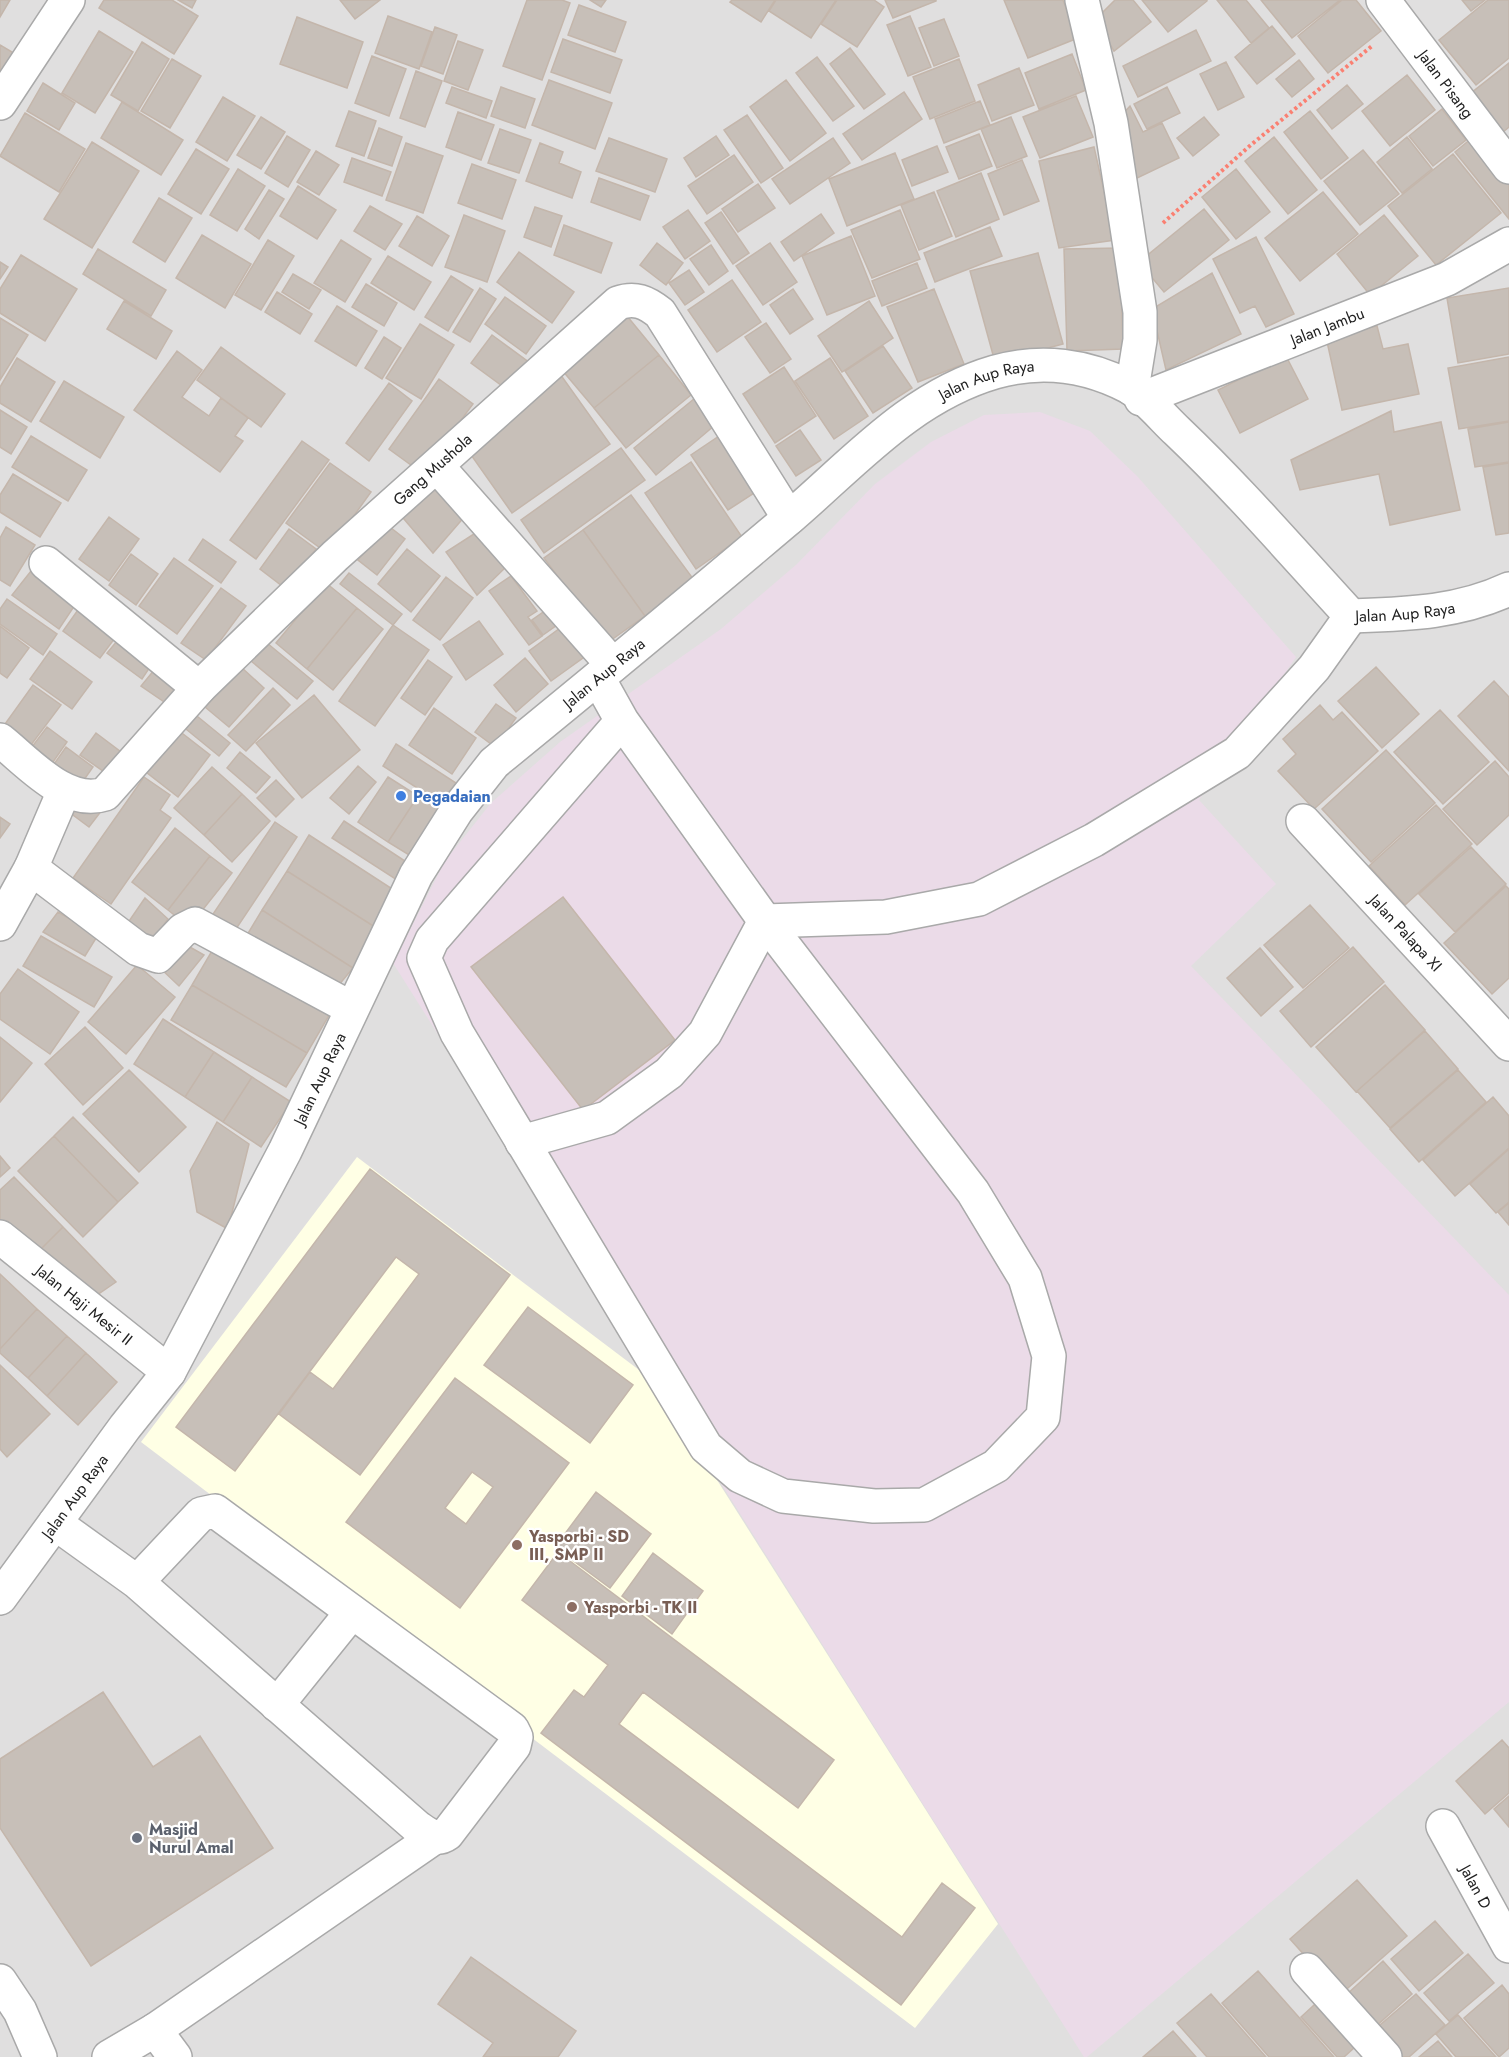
<svg xmlns="http://www.w3.org/2000/svg" width="1509" height="2057" viewBox="0 0 1509 2057" font-family="Jost,sans-serif">
  <style>
    .residential { fill: #e0dfdf }
    .industrial { fill: #ebdbe8 }
    .education { fill: #ffffe5 }
    .building { fill: #c7bfb8; stroke: #c4b6ab; stroke-width: 1.5; fill-rule: evenodd }
    .lines { fill: none; stroke-linecap: round; stroke-linejoin: round }
    .minor-casing { stroke: #a9a9a9; stroke-width: 36 }
    .path { stroke: #fa8072; stroke-width: 4; stroke-dasharray: 3 3; stroke-linecap: butt }
    .minor { stroke: #fff; stroke-width: 33 }
    .shop-dot { fill: #3f7fe0; stroke: #fff; stroke-width: 2 }
    .education-dot { fill: #8d6e63; stroke: #fff; stroke-width: 2 }
    .worship-dot { fill: #6b7280; stroke: #fff; stroke-width: 2 }
    .labels { text-anchor: middle; dominant-baseline: central; stroke-width: 4.5; stroke-linejoin: round; paint-order: stroke }
    .street-label { font-size: 16px; fill: #222; stroke: #fff }
    .shop-label { font-size: 16px; font-weight: bold; fill: #366cbe; stroke: #fff; text-anchor: start }
    .education-label { font-size: 16px; font-weight: bold; fill: #785e54; stroke: #fff; text-anchor: start }
    .worship-label { font-size: 16px; font-weight: bold; fill: #5b616d; stroke: #fff; text-anchor: start }
  </style>
  <rect width="100%" height="100%" fill="#f2efe9"/>
  <path class="residential" d="M0,0H1509V2057H0Z"/>
  <path class="industrial" d="M1040,412L1090,431L1137,476L1296,657L1199,800L1276,884L1191,966L1509,1295V1702L1087,2057H1084L930,1815L393,963L445,861L491,803L560,742L721,629L797,564L875,484L931,442L984,415Z"/>
  <path class="education" d="M357,1157L655,1382L998,1924L915,2028L141,1442Z"/>
  <path class="building" d="M0,0H10L0,17Z
    M104,0H172L198,16L174,54L99,8Z
    M178,0H196L192,8Z
    M340,0H380L355,19Z
    M527,0H562L570,3L542,80L503,66Z
    M590,0H606L601,7Z
    M732,0H775L761,22L730,2Z
    M776,0H836L811,38L769,11Z
    M837,0H874L884,7L857,47L821,24Z
    M885,0H936V1L893,18Z
    M1004,0H1063L1078,38L1028,58Z
    M1115,0H1133L1151,22L1114,51L1096,19Z
    M1142,0H1207V1L1168,32Z
    M1217,0H1246L1269,28L1251,43Z
    M1261,0H1340L1292,38Z
    M1342,0H1356L1381,31L1328,73L1298,36Z
    M1462,0H1485L1471,11Z
    M1488,0H1509V58L1476,85L1439,40Z
    M579,5L626,22L615,52L568,35Z
    M388,16L432,32L419,69L375,53Z
    M910,16L931,67L908,76L887,25Z
    M297,17L363,42L347,88L280,64Z
    M944,19L959,56L934,66L919,28Z
    M1272,26L1295,54L1257,84L1235,57Z
    M435,27L457,35L443,74L421,66Z
    M1196,30L1211,61L1138,97L1123,66Z
    M99,31L133,52L95,113L62,93Z
    M563,39L622,60L610,93L551,72Z
    M458,41L483,50L468,90L444,81Z
    M142,42L169,59L138,111L111,95Z
    M0,45L17,55L0,83Z
    M850,48L885,94L864,109L830,64Z
    M1072,54L1086,90L1039,109L1025,73Z
    M372,56L406,69L389,116L355,103Z
    M817,57L854,106L833,121L796,73Z
    M172,59L201,76L170,128L141,111Z
    M959,59L975,101L930,119L913,77Z
    M1299,60L1314,79L1292,97L1276,79Z
    M1226,62L1244,97L1218,110L1200,74Z
    M1509,63V127L1497,137L1466,97Z
    M1019,68L1034,105L992,121L978,85Z
    M416,71L442,81L425,127L400,118Z
    M1407,75L1435,110L1390,146L1362,111Z
    M549,80L612,103L595,149L532,125Z
    M786,80L826,133L790,161L750,107Z
    M43,83L75,103L59,130L27,111Z
    M1347,85L1363,104L1332,129L1317,110Z
    M452,87L492,101L486,118L446,103Z
    M501,87L535,99L525,128L491,116Z
    M1167,87L1180,113L1147,129L1134,104Z
    M904,92L922,119L862,160L843,134Z
    M1076,96L1093,137L1040,158L1023,117Z
    M223,97L255,116L227,161L196,142Z
    M980,101L990,125L944,143L935,119Z
    M122,102L183,140L161,175L101,138Z
    M1130,106L1143,132L1162,123L1179,158L1131,181L1118,119Z
    M1442,109L1466,140L1433,166L1409,136Z
    M349,111L376,121L364,156L336,146Z
    M1310,111L1348,158L1321,179L1284,132Z
    M458,112L494,125L481,160L446,147Z
    M25,113L85,149L59,192L0,156Z
    M747,115L783,168L761,183L724,130Z
    M261,117L285,132L261,169L237,155Z
    M1011,117L1027,156L997,168L981,129Z
    M1204,117L1219,135L1193,156L1177,138Z
    M379,128L402,137L392,166L368,158Z
    M500,129L531,140L519,173L488,163Z
    M1479,132L1509,173V219L1455,152Z
    M979,134L992,166L959,179L946,147Z
    M287,136L310,150L288,187L265,173Z
    M716,136L729,155L696,177L684,158Z
    M1274,137L1317,190L1288,214L1245,161Z
    M1407,137L1432,169L1402,193L1377,162Z
    M609,138L667,159L655,192L596,171Z
    M833,138L850,163L790,204L772,179Z
    M92,142L139,171L92,248L44,219Z
    M406,143L443,156L423,213L386,200Z
    M540,143L563,152L559,163L581,172L572,198L526,181Z
    M937,146L948,172L912,186L902,160Z
    M1094,147L1115,240L1059,248L1039,161Z
    M196,149L229,169L201,214L168,194Z
    M1363,150L1399,194L1360,225L1324,181Z
    M316,151L339,165L319,195L297,182Z
    M895,153L914,199L847,226L829,179Z
    M1453,154L1501,213L1436,265L1388,206Z
    M734,155L753,182L707,214L688,186Z
    M352,158L391,172L382,196L344,182Z
    M1022,160L1039,201L1004,215L988,174Z
    M472,164L516,180L502,219L458,203Z
    M238,169L265,186L237,231L210,215Z
    M1236,169L1270,212L1236,239L1202,197Z
    M981,173L999,219L956,237L937,191Z
    M599,178L649,196L640,220L591,202Z
    M758,184L775,208L738,232L722,209Z
    M298,186L336,210L317,239L280,216Z
    M269,190L284,199L259,239L245,229Z
    M934,192L952,236L919,250L901,205Z
    M1323,192L1358,234L1300,281L1265,238Z
    M159,198L192,218L165,262L133,242Z
    M370,206L402,224L385,250L354,231Z
    M535,207L562,216L551,247L524,237Z
    M1204,209L1229,240L1164,292L1139,262Z
    M688,210L710,241L685,259L663,227Z
    M900,210L920,259L872,278L851,230Z
    M721,212L749,253L733,264L705,223Z
    M821,214L834,233L794,261L781,242Z
    M464,215L505,231L487,282L445,267Z
    M1384,215L1418,256L1370,295L1337,254Z
    M417,216L449,236L432,266L399,246Z
    M564,225L612,243L601,273L554,255Z
    M990,227L1002,256L935,282L924,253Z
    M202,235L251,264L225,308L176,278Z
    M851,236L875,296L827,315L802,256Z
    M1256,237L1294,314L1266,327L1255,306L1240,313L1213,259Z
    M268,240L294,256L261,310L235,295Z
    M341,240L371,259L345,302L314,283Z
    M657,243L683,263L666,285L640,265Z
    M770,243L797,282L763,305L736,266Z
    M711,245L728,271L709,285L690,259Z
    M1120,248L1123,349L1067,351L1064,249Z
    M98,249L166,290L151,316L83,274Z
    M519,252L574,292L552,323L497,282Z
    M1038,253L1063,344L995,362L970,271Z
    M21,255L77,289L45,341L0,313V289Z
    M388,256L431,282L414,310L371,283Z
    M0,262L8,267L0,279Z
    M917,263L927,288L882,306L872,281Z
    M689,270L704,292L685,305L669,283Z
    M1212,273L1241,334L1166,370L1152,309Z
    M293,274L321,290L309,309L282,292Z
    M451,276L473,290L448,331L425,317Z
    M732,280L761,322L717,352L688,310Z
    M366,284L397,303L384,326L352,307Z
    M480,288L496,299L470,342L453,332Z
    M1509,288V354L1458,363L1447,298Z
    M793,289L813,319L790,334L770,305Z
    M934,289L964,364L918,382L887,307Z
    M277,292L312,314L300,334L265,312Z
    M505,297L546,326L526,354L485,324Z
    M124,301L172,331L156,359L107,329Z
    M869,301L893,338L842,372L818,336Z
    M337,306L377,331L356,366L315,341Z
    M627,316L659,355L594,408L562,370Z
    M0,318L28,335L0,380Z
    M766,323L791,359L770,373L745,337Z
    M420,324L454,345L421,399L386,378Z
    M1377,326L1383,349L1408,344L1419,394L1342,410L1326,337Z
    M492,335L530,363L509,391L471,363Z
    M384,337L401,348L382,379L365,368Z
    M883,346L912,388L873,413L845,371Z
    M221,347L285,394L261,427L197,380Z
    M177,351L202,370L182,397L209,416L221,398L248,418L235,436L243,441L220,472L134,410Z
    M659,355L691,395L626,448L594,408Z
    M1286,356L1308,399L1240,433L1218,390Z
    M1509,357V421L1459,429L1448,368Z
    M17,358L55,382L31,422L0,403V387Z
    M830,358L868,416L834,439L795,381Z
    M784,367L816,416L775,443L743,394Z
    M560,374L610,444L512,513L464,445Z
    M439,379L473,404L422,473L389,449Z
    M64,381L124,417L100,458L40,421Z
    M389,383L412,401L369,461L346,443Z
    M700,394L721,420L656,475L634,448Z
    M0,410L27,427L11,454L0,447Z
    M1391,411L1394,432L1441,422L1460,510L1390,525L1379,474L1300,490L1291,460Z
    M1509,422V462L1475,467L1468,429Z
    M728,430L765,486L728,510L691,455Z
    M800,430L821,460L796,476L776,446Z
    M31,436L87,470L68,501L12,467Z
    M302,441L329,460L256,559L230,540Z
    M621,448L645,480L544,553L521,520Z
    M691,462L742,537L696,569L645,493Z
    M330,463L371,492L327,553L286,523Z
    M1509,463V533L1496,535L1483,467Z
    M13,474L61,503L40,537L0,512V495Z
    M434,477L466,515L433,553L398,512Z
    M631,495L694,580L645,616L583,530Z
    M109,517L139,539L109,581L79,559Z
    M386,524L405,539L377,575L358,560Z
    M6,527L35,545L10,586L0,580V538Z
    M289,529L316,549L286,589L260,569Z
    M480,530L506,567L477,595L446,552Z
    M583,530L645,616L607,643L544,558Z
    M203,539L236,562L221,583L189,560Z
    M407,549L440,576L411,612L378,584Z
    M131,554L158,574L136,605L109,585Z
    M174,558L213,586L177,634L139,606Z
    M31,571L77,602L59,629L12,595Z
    M349,573L402,614L393,625L340,584Z
    M511,576L537,611L528,617L542,636L529,645L489,591Z
    M446,577L473,598L440,640L413,620Z
    M326,583L357,608L307,669L276,643Z
    M221,588L246,606L206,660L181,643Z
    M7,599L57,634L43,655L0,624V609Z
    M556,603L567,618L543,635L532,620Z
    M80,607L118,634L100,658L63,631Z
    M357,608L383,629L333,690L307,669Z
    M571,620L594,650L551,681L529,651Z
    M479,621L503,654L466,680L443,645Z
    M393,625L429,650L375,726L339,701Z
    M0,626L29,648L7,678L0,673Z
    M122,635L154,661L142,679L107,653Z
    M267,643L313,681L297,699L251,661Z
    M50,651L92,682L72,709L30,679Z
    M525,658L548,684L516,712L494,685Z
    M428,660L452,677L425,715L401,698Z
    M159,664L188,687L173,708L141,686Z
    M241,667L264,688L229,727L205,707Z
    M1376,667L1419,714L1382,748L1338,701Z
    M1494,681L1509,697V771L1458,716Z
    M33,685L61,705L25,753L0,731Z
    M273,688L290,705L246,751L228,735Z
    M314,695L360,750L302,798L256,743Z
    M496,704L516,718L495,747L475,732Z
    M1320,705L1333,720L1342,712L1378,751L1314,809L1278,771L1296,754L1283,739Z
    M434,708L476,738L452,774L409,745Z
    M1440,710L1489,762L1443,804L1394,752Z
    M192,712L230,743L219,756L181,725Z
    M47,727L67,742L46,772L25,756Z
    M178,730L210,755L178,797L146,772Z
    M96,733L125,755L110,776L80,755Z
    M396,744L459,785L445,806L383,766Z
    M66,747L93,767L79,787L52,767Z
    M1386,750L1435,803L1371,862L1322,809Z
    M240,752L270,777L256,793L227,768Z
    M1495,761L1509,777V815L1477,845L1443,809Z
    M358,766L376,782L349,814L330,798Z
    M212,767L242,794L204,835L174,808Z
    M144,777L170,795L160,810L171,818L111,904L73,878Z
    M388,777L418,796L388,842L358,822Z
    M276,780L294,799L276,817L257,798Z
    M242,794L270,821L232,862L204,835Z
    M418,796L444,812L414,858L388,842Z
    M112,797L89,827L65,809Z
    M1436,805L1472,844L1405,905L1369,866Z
    M0,817L10,824L0,838Z
    M344,821L408,863L397,880L332,838Z
    M275,822L297,837L230,938L207,923Z
    M175,828L210,856L168,910L132,882Z
    M309,835L400,894L378,929L287,871Z
    M1471,847L1506,884L1455,932L1419,894Z
    M210,856L232,873L189,927L168,910Z
    M287,871L378,929L353,968L262,910Z
    M1506,886L1509,889V978L1492,994L1444,943Z
    M563,897L675,1040L583,1110L471,967Z
    M145,898L168,919L151,943L127,924Z
    M1310,905L1349,948L1303,988L1264,945Z
    M262,910L353,968L333,992L247,935Z
    M58,912L98,935L85,956L43,932Z
    M41,936L112,977L94,1007L23,966Z
    M181,942L204,955L179,986L159,967Z
    M216,944L331,1012L307,1053L192,985Z
    M1353,947L1384,982L1311,1047L1280,1011Z
    M1260,948L1293,987L1261,1016L1227,978Z
    M137,965L175,997L126,1054L88,1022Z
    M18,969L79,1012L50,1054L0,1019V994Z
    M192,985L307,1053L286,1087L171,1020Z
    M1385,985L1425,1030L1356,1092L1316,1047Z
    M163,1019L214,1052L185,1097L134,1064Z
    M85,1027L123,1068L83,1105L45,1064Z
    M1425,1031L1458,1069L1390,1128L1357,1091Z
    M0,1037L32,1063L0,1102Z
    M214,1052L252,1077L223,1122L185,1097Z
    M129,1070L186,1127L139,1172L83,1114Z
    M1458,1070L1486,1102L1419,1162L1390,1129Z
    M252,1077L291,1102L261,1147L223,1122Z
    M1493,1097L1509,1116V1148L1455,1196L1423,1160Z
    M73,1117L138,1183L118,1202L54,1136Z
    M217,1122L249,1144L228,1229L197,1212L190,1171Z
    M54,1136L118,1202L83,1237L18,1171Z
    M1509,1149V1202L1496,1213L1470,1184Z
    M0,1156L10,1168L0,1177Z
    M370,1169L510,1275L360,1475L279,1414L310,1372L333,1389L419,1274L396,1257L235,1471L176,1427Z
    M14,1177L63,1227L37,1253L0,1221V1190Z
    M1509,1203V1225L1498,1212Z
    M63,1227L116,1282L94,1297L37,1253Z
    M0,1274L37,1309L0,1349Z
    M528,1307L633,1385L590,1443L484,1365Z
    M37,1309L67,1336L28,1378L0,1353V1349Z
    M67,1336L86,1353L47,1396L28,1378Z
    M86,1353L117,1382L78,1425L47,1396Z
    M0,1365L50,1414L7,1457L0,1449Z
    M455,1378L569,1463L460,1608L346,1522ZM472,1472L493,1487L466,1524L445,1508Z
    M596,1492L651,1534L610,1588L555,1547Z
    M558,1552L834,1760L798,1808L643,1692L619,1724L902,1937L942,1883L975,1908L901,2005L541,1733L574,1690L584,1697L608,1665L522,1600Z
    M653,1553L703,1591L672,1634L622,1596Z
    M103,1692L153,1767L200,1736L273,1848L91,1966L0,1828V1759Z
    M1502,1740L1509,1748V1793L1485,1814L1456,1781Z
    M1509,1796V1827L1494,1809Z
    M1357,1880L1407,1936L1340,1995L1290,1939Z
    M1435,1921L1463,1953L1419,1991L1391,1959Z
    M1468,1954L1494,1983L1449,2021L1424,1993Z
    M471,1957L576,2031L558,2057H483L493,2043L438,2004Z
    M1383,1961L1412,1994L1374,2028L1345,1996Z
    M1258,1971L1334,2057H1269L1222,2003Z
    M1502,1985L1509,1994V2048L1499,2057L1464,2018Z
    M1211,1994L1266,2057H1207L1177,2023Z
    M1326,1994L1365,2038L1344,2057H1337L1301,2017Z
    M1416,1994L1445,2025L1409,2057H1396L1373,2031Z
    M1458,2015L1496,2057H1456L1436,2034Z
    M1173,2031L1196,2057H1143Z
    M1438,2041L1452,2057H1419Z"/>
  <g class="lines">
    <g class="minor-casing">
      <g id="minor">
        <path d="M1082,0L1111,123L1140,312V340L1132,389"/>
        <path id="s1" d="M1383,0L1509,167"/>
        <path d="M0,103L68,0"/>
        <path id="s2" d="M1141,399L1447,279L1509,244"/>
        <path d="M437,466L613,665"/>
        <path d="M46,563L199,688"/>
        <path d="M598,678L622,721L765,921L973,1192L1025,1278L1049,1356L1043,1417L996,1466L924,1505L874,1506L783,1496L740,1476L706,1447L457,1033L424,958L432,940L622,721"/>
        <path id="s3" d="M0,740C28,762 66,807 105,794L199,688L335,556L618,303C635,297 646,302 660,313L789,518"/>
        <path id="s4" d="M1303,821L1509,1044"/>
        <path d="M31,868L138,949L158,956L183,930L195,924L351,1008"/>
        <path d="M0,924L31,868L64,791"/>
        <path d="M522,1142L607,1118L669,1073L705,1033L765,921L886,917L979,899L1094,840L1237,753L1314,668L1351,616"/>
        <path id="s5" d="M0,1237L169,1372"/>
        <path d="M55,1523L137,1582L417,1827C426,1833 436,1842 447,1834L514,1746L516,1737L512,1729L215,1511L201,1514L137,1582"/>
        <path id="s6" d="M0,1598L125,1427L169,1372L285,1151L416,875L457,810L494,763C592,683 690,602 787,520C852,465 909,397 995,372C1041,359 1087,365 1129,387C1144,395 1164,419 1177,431C1239,490 1293,553 1351,616C1406,614 1458,613 1509,589"/>
        <path d="M277,1705L352,1612"/>
        <path id="s7" d="M1443,1826L1509,1946"/>
        <path d="M1307,1970L1385,2057"/>
        <path d="M0,1981L20,2011L40,2057"/>
        <path d="M155,2030L175,2057"/>
        <path d="M109,2057L155,2030L435,1837"/>
      </g>
    </g>
    <path class="path" d="M1163,223L1252,144L1372,46"/>
    <use href="#minor" class="minor"/>
  </g>
  <circle class="shop-dot" cx="401" cy="796" r="6"/>
  <g class="education-dot">
    <circle cx="517" cy="1545" r="6"/>
    <circle cx="572" cy="1607" r="6"/>
  </g>
  <circle class="worship-dot" cx="137" cy="1838" r="6"/>
  <g class="labels">
    <g class="street-label">
      <text stroke="none"><textPath href="#s1" startOffset="105">Jalan Pisang</textPath></text>
      <text stroke="none"><textPath href="#s2" startOffset="200">Jalan Jambu</textPath></text>
      <text stroke="none"><textPath href="#s6" startOffset="1602">Jalan Aup Raya</textPath></text>
      <text stroke="none"><textPath href="#s3" startOffset="585">Gang Mushola</textPath></text>
      <text stroke="none"><textPath href="#s6" startOffset="2124">Jalan Aup Raya</textPath></text>
      <text stroke="none"><textPath href="#s6" startOffset="1116">Jalan Aup Raya</textPath></text>
      <text stroke="none"><textPath href="#s4" startOffset="152">Jalan Palapa XI</textPath></text>
      <text stroke="none"><textPath href="#s6" startOffset="612">Jalan Aup Raya</textPath></text>
      <text stroke="none"><textPath href="#s5" startOffset="108">Jalan Haji Mesir II</textPath></text>
      <text stroke="none"><textPath href="#s6" startOffset="126">Jalan Aup Raya</textPath></text>
      <text stroke="none"><textPath href="#s7" startOffset="69">Jalan D</textPath></text>
    </g>
    <g class="shop-label">
      <text x="413" y="796">Pegadaian</text>
    </g>
    <g class="education-label">
      <text x="529" y="1536">Yasporbi - SD<tspan x="529" dy="18">III, SMP II</tspan></text>
      <text x="584" y="1607">Yasporbi - TK II</text>
    </g>
    <g class="worship-label">
      <text x="149" y="1829">Masjid<tspan x="149" dy="18">Nurul Amal</tspan></text>
    </g>
  </g>
</svg>
